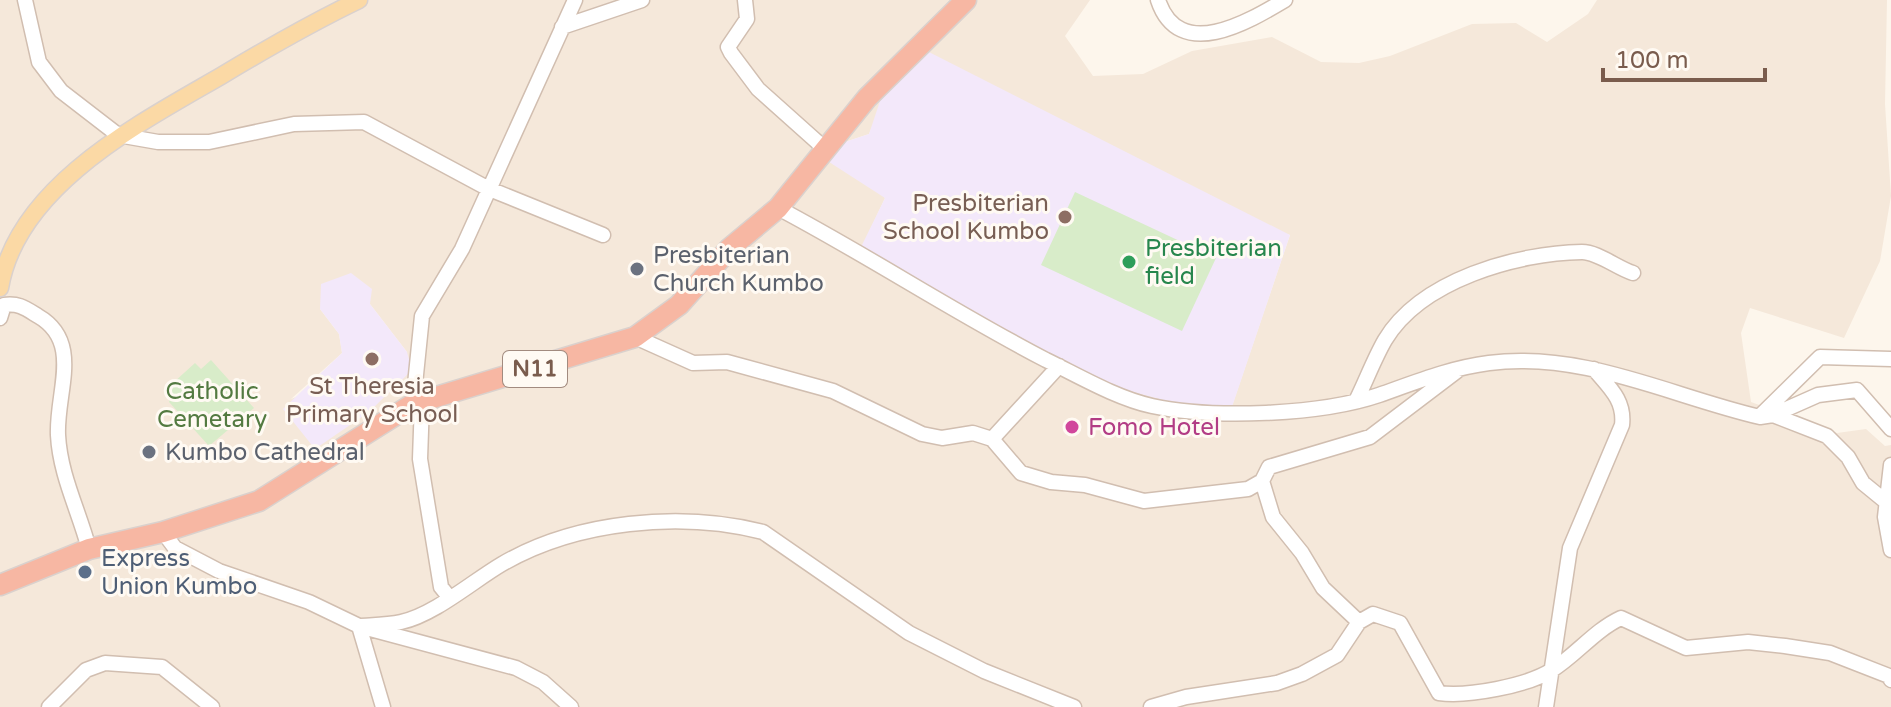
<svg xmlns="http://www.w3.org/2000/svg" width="1891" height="707" viewBox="0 0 1891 707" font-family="'Varela Round',sans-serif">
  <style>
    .residential { fill: #f5e8da; fill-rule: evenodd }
    .education { fill: #f3e8fa }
    .green { fill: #d8ecc9 }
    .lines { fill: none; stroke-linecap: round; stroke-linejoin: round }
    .minor-casing { stroke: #d1beb0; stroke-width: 17 }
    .major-casing { stroke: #dad1cd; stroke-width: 19 }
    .highway-casing { stroke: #dad1cd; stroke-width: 23 }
    .minor { stroke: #fff; stroke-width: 14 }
    .major { stroke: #fbd9a5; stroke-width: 16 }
    .highway { stroke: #f7b7a3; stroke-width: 20 }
    .education-dot { fill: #8d6e63; stroke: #fffaf3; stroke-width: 3 }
    .leisure-dot { fill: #2e9e5b; stroke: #fffaf3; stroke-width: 3 }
    .worship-dot { fill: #6b7280; stroke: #fffaf3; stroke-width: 3 }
    .hotel-dot { fill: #d1479c; stroke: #fffaf3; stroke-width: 3 }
    .service-dot { fill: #5c6f8a; stroke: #fffaf3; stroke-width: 3 }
    .labels { text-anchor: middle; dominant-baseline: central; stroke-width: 6; stroke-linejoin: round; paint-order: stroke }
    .shield { fill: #fffaf3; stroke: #a28b7f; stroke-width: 2 }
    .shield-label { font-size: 22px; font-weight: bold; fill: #7a5c4d }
    .education-label { font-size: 24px; fill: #785e54; stroke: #fffaf3; text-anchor: end }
    .leisure-label { font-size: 24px; fill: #27864d; stroke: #fffaf3; text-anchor: start }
    .worship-label { font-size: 24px; fill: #5b616d; stroke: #fffaf3; text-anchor: start }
    .park-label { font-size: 24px; fill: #537a41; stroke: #fffaf3 }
    .hotel-label { font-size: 24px; fill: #b23c85; stroke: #fffaf3; text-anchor: start }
    .service-label { font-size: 24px; fill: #4e5e75; stroke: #fffaf3; text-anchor: start }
  </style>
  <rect width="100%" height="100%" fill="#fdf6ec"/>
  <path class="residential" d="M0,0H1090L1065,36L1093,76L1143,74L1192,51L1272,37L1321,62L1359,63L1390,56L1472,24L1516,23L1547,42L1588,14L1597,0H1887L1885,104L1891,196L1880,261L1844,338L1750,308L1741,333L1751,402L1837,433L1866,429L1885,446L1891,445V707H0ZM880,107L1290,235L1232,406L862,247L885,198L839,144L869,134ZM370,304L407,352L291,399L342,353L339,334L320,309Z"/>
  <path class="education" d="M923,49L1290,235L1232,407L1171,402L1114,387L1029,347L861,247L885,198L826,160L839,144L869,134L881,98Z
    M351,273L372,289L370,304L407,352L412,370L369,412L315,449L283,409L342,353L339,334L320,309L321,284Z"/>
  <path class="green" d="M1075,192L1216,258L1182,331L1041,265Z
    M211,360L254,408L209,446L169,402L174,382L195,363L201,369Z"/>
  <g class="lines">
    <g class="minor-casing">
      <path id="minor" d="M25,0L39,62L61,91L118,135L158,142H209L294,124L364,122L487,188L603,235
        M745,0L747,19L728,47L731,53L758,89L824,148
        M1158,0C1179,63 1248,22 1285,0
        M562,27L642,0
        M778,208C869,256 955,313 1046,360C1079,376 1116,398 1152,406C1213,419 1320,415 1379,395C1416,382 1450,368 1489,363C1584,351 1670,396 1760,417L1773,415L1818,395L1857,390L1891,429
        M0,318L4,305C19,303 25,308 38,316C83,342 56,392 58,435C60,475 79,511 89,549
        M635,337L693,363L727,362L833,391L922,434L942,438L973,433L992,439L1021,473L1051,482L1085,485L1144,501L1248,489L1262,481L1269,467L1370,437L1457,371
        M1356,401C1366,381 1374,359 1385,340C1421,280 1517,253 1582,252C1598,252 1617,268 1633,273
        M422,402L420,459L441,587L449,597
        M413,404L422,316L462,249L575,0
        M1773,415L1827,436L1848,457L1863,483L1885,501
        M1760,416L1820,357L1891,359
        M992,439L1059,366
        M1891,465L1885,517L1891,550
        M1262,481L1273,517L1302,553L1323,588L1359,622
        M163,532L175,548L219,571L309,602L359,626L516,668L543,682L571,707
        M49,707L86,670L105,663L162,667L212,707
        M383,707L359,626C373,625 388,625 401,622C434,615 473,581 502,564C576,521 680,511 763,532L909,633L984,671L1074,707
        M1151,707L1186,697L1277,683L1302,674L1337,655L1359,622L1373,614L1400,623L1439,693C1467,697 1527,686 1552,670C1576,655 1595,630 1621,618L1686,648L1748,642L1785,646L1830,653L1889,676L1891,680
        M1546,707L1570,548L1622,425C1625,400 1609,387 1594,369"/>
    </g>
    <g class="major-casing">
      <path id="major" d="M0,288C17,186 140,123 221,76C266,49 311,23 359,0"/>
    </g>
    <g class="highway-casing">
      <path id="highway" d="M0,585L89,549L163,532L259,501L413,404L635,337L679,305L730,248L778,208L867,98L966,0"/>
    </g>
    <use href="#minor" class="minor"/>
    <use href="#major" class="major"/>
    <use href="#highway" class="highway"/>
  </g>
  <g class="education-dot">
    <circle cx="1065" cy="217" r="8"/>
    <circle cx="372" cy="359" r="8"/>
  </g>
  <circle class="leisure-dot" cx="1129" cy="262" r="8"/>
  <g class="worship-dot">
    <circle cx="637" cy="269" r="8"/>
    <circle cx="149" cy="452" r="8"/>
  </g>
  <circle class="hotel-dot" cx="1072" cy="427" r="8"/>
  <circle class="service-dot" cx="85" cy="572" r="8"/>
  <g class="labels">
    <rect class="shield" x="503" y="351" width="64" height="36" rx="6"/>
    <g class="shield-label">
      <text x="535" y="369">N11</text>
    </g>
    <g class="education-label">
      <text x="1049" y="203">Presbiterian<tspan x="1049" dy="28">School Kumbo</tspan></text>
      <text x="372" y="386" text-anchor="middle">St Theresia<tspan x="372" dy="28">Primary School</tspan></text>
    </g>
    <g class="leisure-label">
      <text x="1145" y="248">Presbiterian<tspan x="1145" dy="28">field</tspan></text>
    </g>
    <g class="worship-label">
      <text x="653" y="255">Presbiterian<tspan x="653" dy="28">Church Kumbo</tspan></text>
      <text x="165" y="452">Kumbo Cathedral</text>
    </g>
    <g class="park-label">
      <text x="212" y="391">Catholic<tspan x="212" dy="28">Cemetary</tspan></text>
    </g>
    <g class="hotel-label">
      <text x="1088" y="427">Fomo Hotel</text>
    </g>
    <g class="service-label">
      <text x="101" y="558">Express<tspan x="101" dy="28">Union Kumbo</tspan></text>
    </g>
  </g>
  <path d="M1603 68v12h162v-12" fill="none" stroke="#7a5c4d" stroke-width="4"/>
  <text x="1615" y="68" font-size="24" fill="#7a5c4d" stroke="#fffaf3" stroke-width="6" paint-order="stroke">100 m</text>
</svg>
